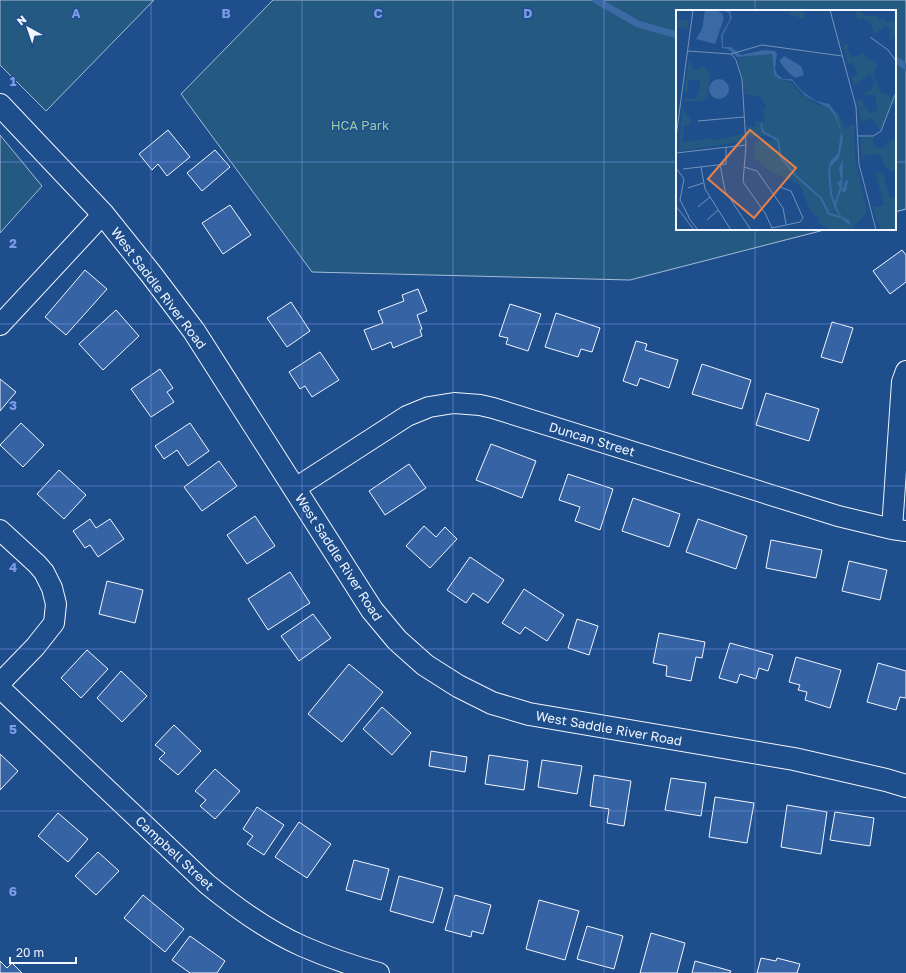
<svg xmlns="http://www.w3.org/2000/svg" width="906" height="973" viewBox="0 0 906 973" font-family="'Golos Text',sans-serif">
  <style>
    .green { fill: #245a82; stroke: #a8bbd7 }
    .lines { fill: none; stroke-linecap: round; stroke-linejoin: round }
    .stream { stroke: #3b69a3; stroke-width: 7 }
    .building { fill: #3563a3; stroke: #f2f6ff }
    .street-casing { stroke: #f2f6ff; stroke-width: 22 }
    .secondary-casing { stroke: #f2f6ff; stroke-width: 24 }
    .street { stroke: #1f4e8c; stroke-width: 20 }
    .secondary { stroke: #1f4e8c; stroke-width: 22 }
    .grid { fill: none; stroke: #7d9aea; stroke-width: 1; stroke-opacity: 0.55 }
    .labels { text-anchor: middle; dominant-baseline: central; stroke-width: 3; stroke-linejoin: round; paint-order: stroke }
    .park-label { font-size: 13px; fill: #97c8a6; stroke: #1f4e8c }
    .street-label { font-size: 13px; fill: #f2f6ff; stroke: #1f4e8c }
    .inset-river { fill: none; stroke: #3b69a3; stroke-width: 2 }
    .inset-road { fill: none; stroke: #7391ba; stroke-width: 1 }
    .view { fill: #ea8049; fill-opacity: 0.15; stroke: #ea8049; stroke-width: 2 }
    .inset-edge { fill: none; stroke: #f2f6ff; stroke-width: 2 }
    .grid-label { font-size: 13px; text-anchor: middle; font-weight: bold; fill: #7d9aea; stroke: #1f4e8c; stroke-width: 3; stroke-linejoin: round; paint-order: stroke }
  </style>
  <rect width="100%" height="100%" fill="#1f4e8c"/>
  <path class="green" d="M0,0H154L46,111L0,65Z
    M273,0H906V209L895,212V11H677V229H828L630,280L312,272L181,94Z
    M0,135L42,186L0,233Z"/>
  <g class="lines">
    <path class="stream" d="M596,0L638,24L677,35
      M895,59L906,67"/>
  </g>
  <path class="building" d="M168,130L190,157L167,176L158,164L152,170L139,154Z
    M215,150L230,167L202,191L187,173Z
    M230,205L251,235L223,254L202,223Z
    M902,250L906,255V282L890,294L873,271Z
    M85,270L107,289L66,335L45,317Z
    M418,289L427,311L417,315L422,329L420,330L422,336L393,348L391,342L372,350L364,330L383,323L378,311L404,301L402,295Z
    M291,302L310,331L287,347L267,318Z
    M510,304L541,314L528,351L506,344L508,338L499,336Z
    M116,310L139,336L103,370L79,344Z
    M556,313L600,328L592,352L581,349L578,357L545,347Z
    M832,322L853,328L842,363L821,357Z
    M636,341L647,344L645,350L678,360L669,388L640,378L637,386L623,381Z
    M320,352L339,380L312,397L305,386L300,389L289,372Z
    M702,364L751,380L742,409L692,394Z
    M160,369L173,388L167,392L174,402L151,417L131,389Z
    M0,379L16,392L0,411Z
    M766,393L819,409L809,441L756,425Z
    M21,423L44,445L23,467L0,445Z
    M190,423L209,451L188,466L177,450L164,459L155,446Z
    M491,444L536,461L522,498L476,480Z
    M219,461L237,486L202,511L184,487Z
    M409,464L426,488L385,515L369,491Z
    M59,470L86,495L64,519L37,494Z
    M568,474L613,489L600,530L575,521L580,507L559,500Z
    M633,498L680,514L669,547L622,531Z
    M255,516L275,546L247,564L227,535Z
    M90,519L96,528L110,519L124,539L98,557L90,545L85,548L73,531Z
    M698,519L747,536L736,569L686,552Z
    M424,526L436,537L445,527L457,539L430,568L406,546Z
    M771,540L822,550L816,578L766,568Z
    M470,557L504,580L488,603L473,593L466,603L447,590Z
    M849,561L887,570L880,600L842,591Z
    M290,572L310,603L268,630L248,599Z
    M107,581L143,590L135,623L99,614Z
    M524,589L564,615L547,641L525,627L520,634L502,623Z
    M313,614L331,638L299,661L281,636Z
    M577,619L598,626L589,655L568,648Z
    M659,633L705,642L702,658L696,657L691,681L666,676L667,666L653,663Z
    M730,643L773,655L768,671L759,668L756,679L740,674L737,683L719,678Z
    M87,650L108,669L81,698L61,678Z
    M796,657L841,670L830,708L805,700L807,692L798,690L800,685L789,682Z
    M878,663L906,671V698L900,697L896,710L867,702Z
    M349,664L383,692L342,742L308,714Z
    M121,671L147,696L122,722L97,698Z
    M382,707L411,733L392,755L363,729Z
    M174,725L201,751L178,775L159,759L165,753L155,745Z
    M431,751L467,757L465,772L429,766Z
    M0,754L18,771L0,790Z
    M489,755L528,761L524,790L485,784Z
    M542,760L582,766L577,794L538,787Z
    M215,769L240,791L215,819L200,806L206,800L195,791Z
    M594,775L631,781L624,826L607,823L609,809L590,806Z
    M671,778L706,783L701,816L665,810Z
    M715,797L754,803L747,843L709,837Z
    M787,805L827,812L821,854L781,847Z
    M257,807L284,825L264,855L247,844L253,836L243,829Z
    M835,812L874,818L870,846L830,840Z
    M58,813L88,839L68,862L38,836Z
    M299,822L331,844L307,878L275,857Z
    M98,852L119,871L96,895L75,876Z
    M354,860L389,869L381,900L346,890Z
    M399,876L443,888L433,923L390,911Z
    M143,895L184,929L165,952L124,918Z
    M455,895L491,905L483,934L472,931L471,937L445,930Z
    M539,900L579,911L565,960L526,949Z
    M587,926L623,936L614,969L577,959Z
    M651,933L685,943L677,973H640Z
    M190,936L225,961L217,973H190L172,960Z
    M761,958L776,961L777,958L800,964L797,973H757Z
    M0,961L7,968L12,963L22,973H0Z
    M695,961L731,971L730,973H692Z"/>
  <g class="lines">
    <g class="street-casing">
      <path id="street" d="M0,325L103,214
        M294,489L407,416L429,407L454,403L480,405L493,408L838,516L892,529L906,531
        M892,529L902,382L906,371
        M0,530L37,564L44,572L52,588L56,604L54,623L35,647L0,683
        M0,688L207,884C235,907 268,931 302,946C327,957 353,966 379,973"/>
    </g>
    <g class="secondary-casing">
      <path id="secondary" d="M0,105L103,214L151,274L194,331L372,610L397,640L425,665L458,686L492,703L529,714L794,759L886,780L906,786"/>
    </g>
    <use href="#street" class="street"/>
    <use href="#secondary" class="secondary"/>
  </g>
  <path class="grid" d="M151,0V973M302,0V973M453,0V973M604,0V973M755,0V11M0,162H677M895,162H906M755,229V973M0,324H906M0,486H906M0,649H906M0,811H906"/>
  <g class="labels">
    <g class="park-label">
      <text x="360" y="125">HCA Park</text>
    </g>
    <g class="street-label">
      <text transform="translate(159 288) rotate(53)">West Saddle River Road</text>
      <text transform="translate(592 439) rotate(17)">Duncan Street</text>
      <text transform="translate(339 557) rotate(57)">West Saddle River Road</text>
      <text transform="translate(609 728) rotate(10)">West Saddle River Road</text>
      <text transform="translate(175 853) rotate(43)">Campbell Street</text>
    </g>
  </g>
  <g transform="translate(676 10)">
    <rect width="220" height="220" fill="#1f4e8c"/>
    <path d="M114,0H127L129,9L113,5ZM175,0H182L190,6H200L203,10L207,8L211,12L220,10V26L213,31L214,21L210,15L199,24L193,11L186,8L182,11L180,2ZM0,9L13,11L11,18L0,17ZM167,34H173L171,40L176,48L188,43L190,49L199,51L201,56L197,64L205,82L220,89V95L215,94L205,120L196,108L185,112L181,90L186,89L189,96L195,103L202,100L199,85H184L196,79L197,71L194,64L178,76L176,69L182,63L177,53L172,54ZM91,43L96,45L97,63L101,68L115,72L125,84L142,95L154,96L163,104L169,118L178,114L179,148L191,203L178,215L179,220H157L143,214V208L135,202L124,175L94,161L78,147L79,132L98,130V126L71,127L70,117H79V111H89L86,101L91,97L85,87L69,84L62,48ZM13,49L17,60L27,56L34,64V68L31,87L26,91L7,92V99L15,110L13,115L8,116L7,132L34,128L38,130L68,124V131L3,141L7,88L19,89L24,81V71L12,69V81L8,83ZM197,127L198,135L205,139L220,128V163L209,157L204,144L191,145L186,149L185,128ZM199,161L207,164L214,188L220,187V220H205L197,201V197L208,195Z" fill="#245a82"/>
    <path d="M29,0H40L46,3L48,8L39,34L20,29L26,19ZM45,0H54L56,8L47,25V37H55L65,45L88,40L99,41L101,44L99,59L101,64L107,69H116L126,81L140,91L153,94L160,104L167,128L163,148L154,157L156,184L162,201L166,207L174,211V215L166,209L159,199L154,184L152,160L154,152L162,143L165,122L159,106L153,98L129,86L116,71L103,69L98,65L96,44L61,47L52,39L46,38L45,25L54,9L53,3ZM108,46L125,56L128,65L119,68L112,62L103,51ZM33 79a10 10 0 1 1 20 0a10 10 0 1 1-20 0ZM167,149L166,181L170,170L172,171L170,181L167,183L161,173L165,170L163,158Z" fill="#3b69a3"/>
    <path class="inset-river" d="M85,114L87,122L102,130L105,148L120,166L145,188L153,204L164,207M159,195L165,177"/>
    <path class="inset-road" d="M154,0L180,97L183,154L200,220M194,27L212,40L220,51M12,41L55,44L86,35L166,46M55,44L60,50L66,69L70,135L67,172L89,203L97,220M22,111L68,107M182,126H197L205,121L220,82M0,127L17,0M0,143L70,135M44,154L49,181L75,220M25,157L29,179L55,220M68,157L81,161L107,198L110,214M0,158L8,169L4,190L13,207M7,159L50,154V137M12,178L27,173M0,196L18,220M22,197L34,187M12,207L22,220M31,210L42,200M96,218L124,212L127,208L115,181L104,177L97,185"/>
    <path class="view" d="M74,120L120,158L78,208L32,169Z"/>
    <rect width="220" height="220" class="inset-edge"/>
  </g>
  <g class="grid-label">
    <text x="76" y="18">A</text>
    <text x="226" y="18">B</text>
    <text x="378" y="18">C</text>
    <text x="528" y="18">D</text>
    <text x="13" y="86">1</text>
    <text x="13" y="248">2</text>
    <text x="13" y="410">3</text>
    <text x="13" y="572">4</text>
    <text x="13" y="734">5</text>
    <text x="13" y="896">6</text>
  </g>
  <g transform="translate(28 28) rotate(320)" stroke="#1f4e8c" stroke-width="3" paint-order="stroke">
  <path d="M0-3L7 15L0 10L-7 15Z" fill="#f2f6ff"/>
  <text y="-6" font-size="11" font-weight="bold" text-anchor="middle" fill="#f2f6ff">N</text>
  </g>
  <path d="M10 957v6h66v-6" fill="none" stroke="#f2f6ff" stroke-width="2"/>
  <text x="16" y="957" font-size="12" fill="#f2f6ff" stroke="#1f4e8c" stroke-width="3" paint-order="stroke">20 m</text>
</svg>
